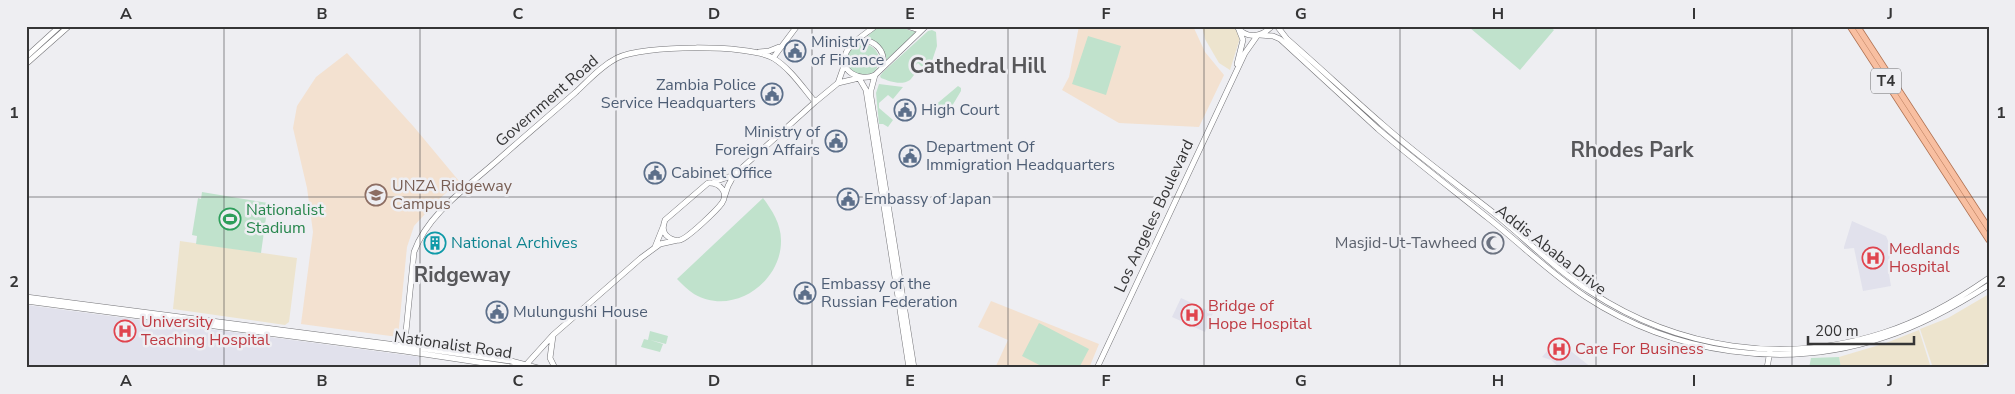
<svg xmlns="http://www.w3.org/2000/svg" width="2015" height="394" viewBox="0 0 2015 394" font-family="'Nunito Sans',sans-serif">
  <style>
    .commercial { fill: #ede4ce }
    .built { fill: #e1e1ec }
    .education { fill: #f3e1d0 }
    .green { fill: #c0e2cc }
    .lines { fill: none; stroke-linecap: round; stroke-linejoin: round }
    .secondary-casing { stroke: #747478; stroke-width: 6 }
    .primary-casing { stroke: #b17353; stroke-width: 7 }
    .secondary { stroke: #fff; stroke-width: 5 }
    .primary { stroke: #f8bfa1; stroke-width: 5.5 }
    .grid { fill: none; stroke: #353536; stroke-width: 1; stroke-opacity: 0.55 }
    .labels { text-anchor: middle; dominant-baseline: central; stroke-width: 5; stroke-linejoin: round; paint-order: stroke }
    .shield { fill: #eeeef2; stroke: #6c6c6e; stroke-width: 1 }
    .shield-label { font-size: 15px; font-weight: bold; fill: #353536 }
    .service-label { font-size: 16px; fill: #4e5e75; stroke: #eeeef2; text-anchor: start }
    .street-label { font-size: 16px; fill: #353536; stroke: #eeeef2 }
    .education-label { font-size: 16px; fill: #785e54; stroke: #eeeef2; text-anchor: start }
    .leisure-label { font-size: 16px; fill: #27864d; stroke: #eeeef2; text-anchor: start }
    .culture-label { font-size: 16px; fill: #0d838f; stroke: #eeeef2; text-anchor: start }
    .worship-label { font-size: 16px; fill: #5b616d; stroke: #eeeef2; text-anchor: end }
    .health-label { font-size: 16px; fill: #be3a42; stroke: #eeeef2; text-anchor: start }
    .district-label { font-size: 21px; font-weight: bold; fill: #57575a; stroke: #eeeef2 }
    .neatline { fill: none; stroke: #353536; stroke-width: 2 }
    .grid-label { font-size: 16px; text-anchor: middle; font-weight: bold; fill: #353536 }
  </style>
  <rect width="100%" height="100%" fill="#eeeef2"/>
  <path class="commercial" d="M1202,26H1231L1236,30L1240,38L1230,70L1219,63L1205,39Z
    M180,241L297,258L289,322L285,325L173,309Z
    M1989,294V362L1976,368H1933L1920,329L1948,318Z
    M1919,330L1931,368H1841L1839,357L1886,343Z"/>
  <path class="built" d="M1852,221L1886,236L1891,248L1888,268L1891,286L1863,291L1854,248L1844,249V247Z
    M1181,298L1213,313L1205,332L1172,317Z
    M26,305L420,357L417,368H26Z
    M1557,340L1592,368H1560L1551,360L1542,357Z"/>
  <path class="education" d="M1079,26H1193L1205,52L1224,75L1199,127L1119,123L1062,90L1069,77Z
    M347,53L414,127L459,181L436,202L414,226L407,247L398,337L301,324L313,232L307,188L293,128L297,106L316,77Z
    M991,301L1099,344L1089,368H995L1008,340L978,327Z"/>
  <path class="green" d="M878,26H902L908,30L917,32L885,61C883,48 879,41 866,38Z
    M1471,26H1549L1554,30L1520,70L1470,28Z
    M932,30L936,32L937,46L932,61L926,62L922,67L918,63L915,66L918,69C915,73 913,77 910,80C901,86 889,81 881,78L880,76L883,72L928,31Z
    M1088,36L1121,46L1106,95L1072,84Z
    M847 60a16 16 0 1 1 32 0a16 16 0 1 1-32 0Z
    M879,84L903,87L893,99L888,95L879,103V108L893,120L888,127L883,124H879L876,93Z
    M958,86L961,88V91L949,111L938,113L933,110V107Z
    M202,192L268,203L261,253L196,244L197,236L192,235L198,198L201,199Z
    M763,198C772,210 781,224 781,240C782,282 733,317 694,294C688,290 682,284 677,279Z
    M1039,323L1089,349L1079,368H1045L1022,356Z
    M650,331L668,336L666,344L650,340L663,344L660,352L641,347L644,339L648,340Z
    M1839,357L1841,368H1809L1811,358Z"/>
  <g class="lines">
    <g class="secondary-casing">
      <path id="secondary" d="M875,26C867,33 849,44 846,53C838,72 861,82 875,75L926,26
        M907,26L916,29L921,28
        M1236,26C1246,39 1261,38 1272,26
        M1277,26L1287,39C1319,67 1350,96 1382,124C1418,156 1457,184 1495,214C1527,240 1556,270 1591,292C1678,349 1784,365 1883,333C1921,321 1956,301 1989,278
        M1260,35L1273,36L1280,39C1313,69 1345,99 1378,129C1414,160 1452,189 1488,218C1521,244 1551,274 1586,297C1673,354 1786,371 1885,337C1922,325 1956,306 1989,285
        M858,41C874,38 887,51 882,67
        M759,52L769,51L779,47
        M26,57L60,26
        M773,58L797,26
        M26,64L69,26
        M1237,64L1243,40L1239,30
        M875,75L871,90V97L914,368
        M859,78L866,90L909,368
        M838,83L845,63
        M714,182L734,175
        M708,183C719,182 729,192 722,203C717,210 688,238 680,240C675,241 670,239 666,235C662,230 663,226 665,220Z
        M724,198L728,186L734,175L815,102L838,83L859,78
        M655,247L663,227
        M26,297L404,346L511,361L538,368
        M26,301L404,351L511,367L522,365
        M553,336L550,358L555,368
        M404,351L414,252C428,213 469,186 499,159C525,136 551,114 576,92C589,80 601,66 617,58C643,45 748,44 773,58C790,68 803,88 815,102
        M525,366L553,335L641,258L660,244L678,240
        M1097,368L1245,53L1257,36
        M1767,368L1770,351"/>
    </g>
    <g class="primary-casing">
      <path id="primary" d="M1850,26L1989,240
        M1857,26L1989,229"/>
    </g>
    <use href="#secondary" class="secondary"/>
    <use href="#primary" class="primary"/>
  </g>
  <path class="grid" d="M224,26V368M420,26V368M616,26V368M812,26V368M1008,26V368M1204,26V368M1400,26V368M1596,26V368M1792,26V368M26,197H1989"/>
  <defs>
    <g id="civic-ring" transform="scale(1.125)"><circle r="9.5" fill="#eeeef2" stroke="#5c6f8a" stroke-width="1.5"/><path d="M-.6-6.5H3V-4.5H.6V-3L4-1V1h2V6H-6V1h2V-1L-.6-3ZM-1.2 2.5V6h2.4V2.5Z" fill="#5c6f8a"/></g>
    <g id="university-ring" transform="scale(1.125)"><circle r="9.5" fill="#eeeef2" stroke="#8d6e63" stroke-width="1.5"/><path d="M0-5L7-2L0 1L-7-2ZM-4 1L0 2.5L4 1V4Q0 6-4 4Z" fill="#8d6e63"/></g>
    <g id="stadium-ring" transform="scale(1.125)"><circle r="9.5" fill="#eeeef2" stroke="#2e9e5b" stroke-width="1.5"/><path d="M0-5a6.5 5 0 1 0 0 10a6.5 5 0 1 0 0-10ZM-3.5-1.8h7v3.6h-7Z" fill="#2e9e5b"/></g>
    <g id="building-ring" transform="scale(1.125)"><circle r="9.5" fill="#eeeef2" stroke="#0f9aa8" stroke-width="1.5"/><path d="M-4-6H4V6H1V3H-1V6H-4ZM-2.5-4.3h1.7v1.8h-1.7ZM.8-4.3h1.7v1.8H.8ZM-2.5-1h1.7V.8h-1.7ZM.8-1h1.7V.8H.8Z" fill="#0f9aa8"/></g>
    <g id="mosque-ring" transform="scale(1.125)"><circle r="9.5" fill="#eeeef2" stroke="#6b7280" stroke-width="1.5"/><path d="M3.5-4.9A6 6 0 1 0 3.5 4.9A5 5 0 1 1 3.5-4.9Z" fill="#6b7280"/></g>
    <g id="hospital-ring" transform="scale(1.125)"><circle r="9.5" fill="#eeeef2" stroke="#e0444e" stroke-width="1.5"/><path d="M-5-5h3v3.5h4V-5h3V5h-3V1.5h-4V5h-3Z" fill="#e0444e"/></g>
  </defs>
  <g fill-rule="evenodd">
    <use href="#civic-ring" x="795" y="51"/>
    <use href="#civic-ring" x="772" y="94"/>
    <use href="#civic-ring" x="905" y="110"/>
    <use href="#civic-ring" x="836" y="141"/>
    <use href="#civic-ring" x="910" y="156"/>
    <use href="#civic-ring" x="655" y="173"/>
    <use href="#university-ring" x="376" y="195"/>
    <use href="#civic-ring" x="848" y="199"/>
    <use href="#stadium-ring" x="230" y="219"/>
    <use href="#building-ring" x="435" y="243"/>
    <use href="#mosque-ring" x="1493" y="243"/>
    <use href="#hospital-ring" x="1873" y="258"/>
    <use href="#civic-ring" x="805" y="293"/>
    <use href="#civic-ring" x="497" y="312"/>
    <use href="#hospital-ring" x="1192" y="315"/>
    <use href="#hospital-ring" x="125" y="331"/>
    <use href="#hospital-ring" x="1559" y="349"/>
  </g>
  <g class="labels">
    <rect class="shield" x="1871" y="68.5" width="30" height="25" rx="4"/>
    <g class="shield-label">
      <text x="1886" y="81">T4</text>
    </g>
    <g class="service-label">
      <text x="811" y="42">Ministry<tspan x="811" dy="18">of Finance</tspan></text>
      <text x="756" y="85" text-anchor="end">Zambia Police<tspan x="756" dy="18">Service Headquarters</tspan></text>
      <text x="921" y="110">High Court</text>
      <text x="820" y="132" text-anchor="end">Ministry of<tspan x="820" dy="18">Foreign Affairs</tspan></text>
      <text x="926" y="147">Department Of<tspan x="926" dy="18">Immigration Headquarters</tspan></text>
      <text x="671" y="173">Cabinet Office</text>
      <text x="864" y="199">Embassy of Japan</text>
      <text x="821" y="284">Embassy of the<tspan x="821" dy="18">Russian Federation</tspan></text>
      <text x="513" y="312">Mulungushi House</text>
    </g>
    <g class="street-label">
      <text transform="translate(547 101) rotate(-41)">Government Road</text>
      <text transform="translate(1154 216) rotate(-65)">Los Angeles Boulevard</text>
      <text transform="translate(1551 250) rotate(38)">Addis Ababa Drive</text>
      <text transform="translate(453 345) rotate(8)">Nationalist Road</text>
    </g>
    <g class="education-label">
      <text x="392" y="186">UNZA Ridgeway<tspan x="392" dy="18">Campus</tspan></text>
    </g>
    <g class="leisure-label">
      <text x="246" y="210">Nationalist<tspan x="246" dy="18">Stadium</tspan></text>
    </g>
    <g class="culture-label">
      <text x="451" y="243">National Archives</text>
    </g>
    <g class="worship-label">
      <text x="1477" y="243">Masjid-Ut-Tawheed</text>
    </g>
    <g class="health-label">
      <text x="1889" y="249">Medlands<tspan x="1889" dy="18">Hospital</tspan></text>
      <text x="1208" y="306">Bridge of<tspan x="1208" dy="18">Hope Hospital</tspan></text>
      <text x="141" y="322">University<tspan x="141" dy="18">Teaching Hospital</tspan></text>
      <text x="1575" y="349">Care For Business</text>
    </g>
    <g class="district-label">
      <text x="978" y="66">Cathedral Hill</text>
      <text x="1632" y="150">Rhodes Park</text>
      <text x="462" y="275">Ridgeway</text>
    </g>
  </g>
  <rect width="2015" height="394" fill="none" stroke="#eeeef2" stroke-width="55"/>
  <path d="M1808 336v8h106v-8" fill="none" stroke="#353536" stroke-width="2.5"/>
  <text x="1815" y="336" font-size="15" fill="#353536" stroke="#eeeef2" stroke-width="4" paint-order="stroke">200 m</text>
  <rect x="28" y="28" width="1960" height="338" class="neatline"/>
  <g class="grid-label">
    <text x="126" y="19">A</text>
    <text x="322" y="19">B</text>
    <text x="518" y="19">C</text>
    <text x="714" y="19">D</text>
    <text x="910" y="19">E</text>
    <text x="1106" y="19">F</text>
    <text x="1301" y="19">G</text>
    <text x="1498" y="19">H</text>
    <text x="1694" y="19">I</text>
    <text x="1890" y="19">J</text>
    <text x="14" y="118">1</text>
    <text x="2001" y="118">1</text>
    <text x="14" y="287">2</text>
    <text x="2001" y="287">2</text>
    <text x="126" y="386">A</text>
    <text x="322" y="386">B</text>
    <text x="518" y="386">C</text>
    <text x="714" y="386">D</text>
    <text x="910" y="386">E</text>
    <text x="1106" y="386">F</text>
    <text x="1301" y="386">G</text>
    <text x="1498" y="386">H</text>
    <text x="1694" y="386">I</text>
    <text x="1890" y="386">J</text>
  </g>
</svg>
